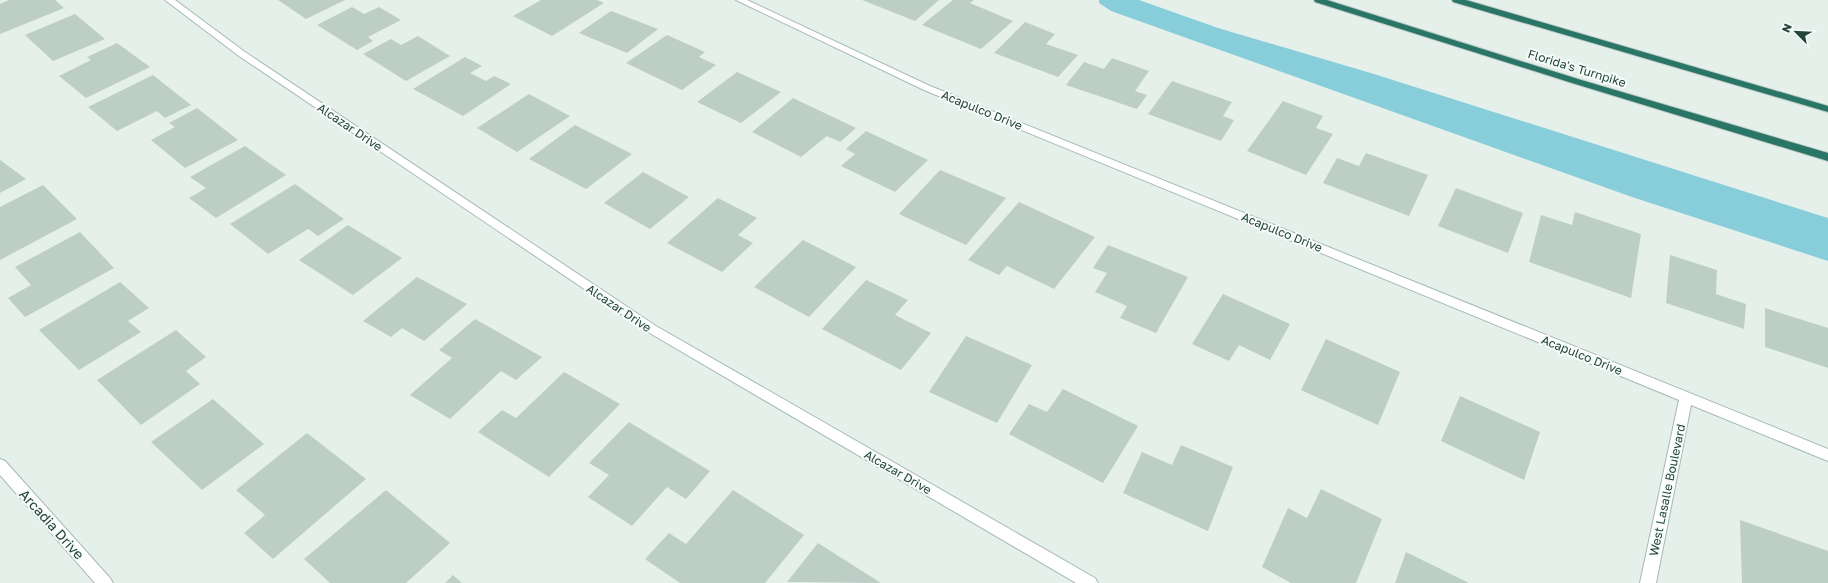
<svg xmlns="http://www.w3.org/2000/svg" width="1828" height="583" viewBox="0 0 1828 583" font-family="'Golos Text',sans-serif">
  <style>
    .water { fill: #87cdda }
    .building { fill: #bdcec7 }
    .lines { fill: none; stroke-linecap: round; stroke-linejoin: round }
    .street-casing { stroke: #a6b9b3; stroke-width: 2 }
    .highway-casing { stroke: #c1cbc8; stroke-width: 2 }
    .street { fill: #fff; fill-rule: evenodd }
    .highway { fill: #297566; fill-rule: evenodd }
    .labels { text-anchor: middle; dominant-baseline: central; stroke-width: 4; stroke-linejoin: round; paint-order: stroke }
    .street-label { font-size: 12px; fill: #21453b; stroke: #f7fbf9 }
    .near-street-label { font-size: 14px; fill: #21453b; stroke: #f7fbf9 }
  </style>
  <rect width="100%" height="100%" fill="#e5f0eb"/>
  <path class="water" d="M1099,0H1139L1218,28L1374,74L1828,218V261L1632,197L1111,11L1099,3Z"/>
  <path class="building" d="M9,0H55L64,8L0,34V4Z
    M278,0H345L306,19Z
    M541,0H597L604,3L552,36L513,16Z
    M862,0H939L915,21Z
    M953,0H974L970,3L1013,21L981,49L922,25Z
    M352,7L364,14L379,7L401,20L368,37L373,41L357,50L317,25Z
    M611,11L658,29L627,53L579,33Z
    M75,14L105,39L53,61L25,35Z
    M1025,22L1055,34L1046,44L1078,55L1058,77L994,53Z
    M667,35L705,52L699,57L716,65L682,90L626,63Z
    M418,36L450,56L406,81L363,54L391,39L401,45Z
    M117,43L150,67L86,98L59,76L91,60L87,57Z
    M465,57L482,66L470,73L486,81L494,76L511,84L463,116L413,89Z
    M1112,58L1149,71L1135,91L1147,95L1137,109L1066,85L1084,62L1104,69Z
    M737,72L781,92L741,123L697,102Z
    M153,75L191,105L165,118L157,111L117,131L88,107Z
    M1172,81L1232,102L1223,116L1234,120L1221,141L1148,114Z
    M529,94L570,116L517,152L477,128Z
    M793,98L856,128L840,142L827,136L801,157L752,132Z
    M1283,101L1323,116L1316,128L1333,134L1306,175L1247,151Z
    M197,108L238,140L185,168L151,140L175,127L169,123Z
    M575,125L632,154L586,189L529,159Z
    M866,131L928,160L895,192L841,166L855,154L846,149Z
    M245,146L286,175L216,218L189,198L206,188L190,177Z
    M1366,153L1428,175L1409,216L1323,183L1337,158L1359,166Z
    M0,160L26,179L0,193Z
    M940,170L1006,198L966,245L899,214Z
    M643,172L689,197L650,229L604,203Z
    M295,184L344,219L318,236L308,229L268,254L230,224Z
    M43,185L77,219L0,260V207Z
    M1456,188L1523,213L1508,253L1438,226Z
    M718,198L757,218L738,235L753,243L722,272L667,243Z
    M1019,202L1095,237L1054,289L1007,266L999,275L968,260Z
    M1575,212L1641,234L1631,298L1529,262L1541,215L1572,225Z
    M348,225L402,258L353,295L299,260Z
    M80,232L114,268L25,317L8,298L31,285L15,267Z
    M803,240L856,267L809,317L754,287Z
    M1108,245L1188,277L1156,333L1120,318L1127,306L1095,292L1107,273L1093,268Z
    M1670,255L1717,270L1716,294L1746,304L1744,329L1666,303Z
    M417,277L467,304L424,341L402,328L391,337L363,321Z
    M866,280L908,300L895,315L931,333L901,370L822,329Z
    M120,282L149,308L128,321L141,332L79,370L39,330Z
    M1223,294L1290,324L1270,360L1239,345L1229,361L1192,344Z
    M1765,308L1828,328V368L1765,347Z
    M475,319L542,357L516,380L501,371L450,419L410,395L452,358L439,350Z
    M176,330L206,357L186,371L200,384L141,425L97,380Z
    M966,336L1032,365L997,423L929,392Z
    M1326,339L1400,372L1378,425L1301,390Z
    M564,372L620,404L549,477L478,432L502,410L516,418Z
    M1063,389L1138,426L1103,483L1009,434L1029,404L1047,412Z
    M1460,396L1540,432L1524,480L1441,441Z
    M213,399L264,444L202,490L151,442Z
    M629,422L710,471L686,499L667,487L632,526L588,497L609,475L589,463Z
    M307,433L366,479L273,559L244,533L265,515L236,490Z
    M1181,445L1233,467L1208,531L1123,493L1142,452L1172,465Z
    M1321,489L1382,519L1356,583H1291L1262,567L1288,508L1307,518Z
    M386,490L450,543L406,583H330L304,559Z
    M733,490L804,535L765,583H680L645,559L669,533L686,544Z
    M1740,520L1828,551V583H1742Z
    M818,543L881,583L787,582Z
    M1406,552L1469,583H1395Z
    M453,575L462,583H445Z"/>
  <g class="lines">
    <g class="street-casing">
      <path id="street" d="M165,0H175L245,52L656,326L1095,578L1098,583H1076L648,332L239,56Z
        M736,0H747L930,86L1828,449V461L1691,405L1656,583H1640L1679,400L924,90Z
        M0,459L5,461L110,578L113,583H95L0,475Z"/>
    </g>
    <g class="highway-casing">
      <path id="highway" d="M1314,0H1327L1578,79L1828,153V161L1572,83L1315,2Z
        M1452,0H1466L1828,106V112L1453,2Z"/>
    </g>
    <use href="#street" class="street"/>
    <use href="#highway" class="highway"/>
  </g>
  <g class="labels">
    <g class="street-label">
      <text transform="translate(1577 68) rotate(17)">Florida's Turnpike</text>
      <text transform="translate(982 110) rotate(22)">Acapulco Drive</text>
      <text transform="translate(350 127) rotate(34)">Alcazar Drive</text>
      <text transform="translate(1282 232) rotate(22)">Acapulco Drive</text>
      <text transform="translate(619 308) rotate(34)">Alcazar Drive</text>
      <text transform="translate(1582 355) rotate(22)">Acapulco Drive</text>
      <text transform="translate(898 472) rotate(30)">Alcazar Drive</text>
      <text transform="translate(1667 490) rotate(-78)">West Lasalle Boulevard</text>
    </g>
    <g class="near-street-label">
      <text transform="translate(52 524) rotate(48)">Arcadia Drive</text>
    </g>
  </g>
  <g transform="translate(1796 32) rotate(294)" stroke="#f7fbf9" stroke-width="3" paint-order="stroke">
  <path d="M0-3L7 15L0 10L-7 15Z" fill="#21453b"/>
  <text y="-6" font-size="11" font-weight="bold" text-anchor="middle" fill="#21453b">N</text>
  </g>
</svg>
